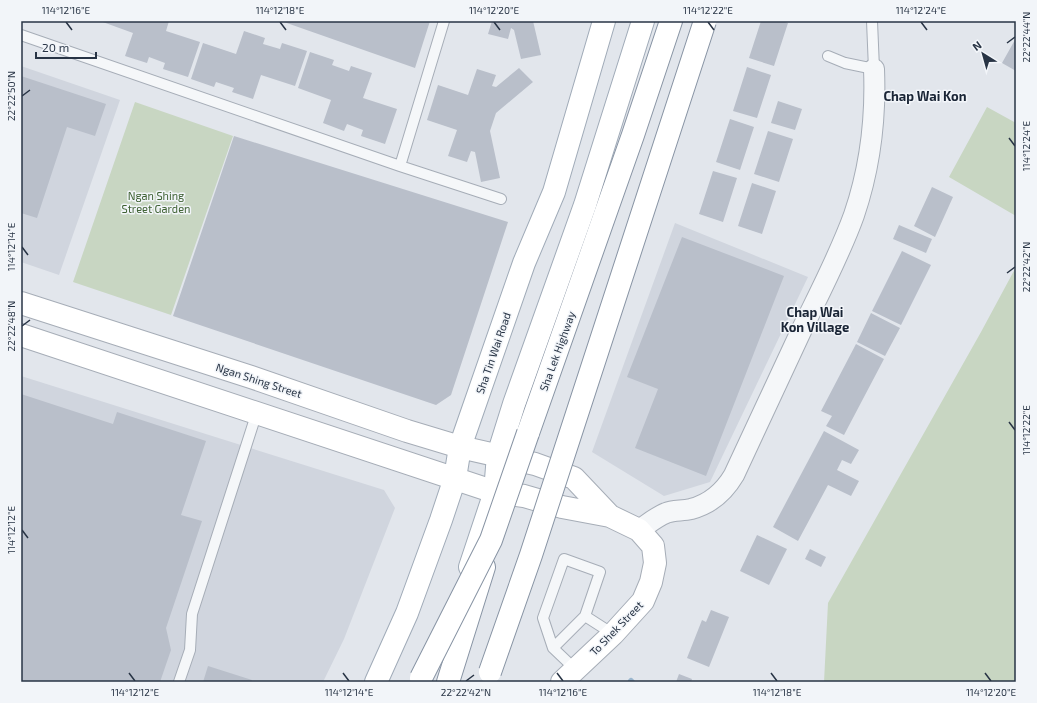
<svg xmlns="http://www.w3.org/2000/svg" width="1037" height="703" viewBox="0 0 1037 703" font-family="'Exo 2',sans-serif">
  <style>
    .built { fill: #d0d5de }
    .green { fill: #c8d6c2 }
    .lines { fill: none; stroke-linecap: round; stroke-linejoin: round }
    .stream { stroke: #9ab6ce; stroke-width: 6 }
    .building { fill: #b9bfca }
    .lane-casing { stroke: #a6adb7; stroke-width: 12 }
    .street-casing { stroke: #a6adb7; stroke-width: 22 }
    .secondary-casing { stroke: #a6adb7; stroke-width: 24 }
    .primary-casing { stroke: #a0abb8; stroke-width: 24 }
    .highway-casing { stroke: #8894a4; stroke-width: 24 }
    .lane { stroke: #f5f7f9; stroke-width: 10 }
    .street { stroke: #f5f7f9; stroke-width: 20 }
    .secondary { stroke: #fff; stroke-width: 22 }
    .primary { stroke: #fff; stroke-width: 22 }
    .highway { stroke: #fff; stroke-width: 22 }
    .highway-bridge-casing { stroke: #8894a4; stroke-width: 24; stroke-linecap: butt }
    .highway-bridge { stroke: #fff; stroke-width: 22 }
    .ticks { fill: none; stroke: #283445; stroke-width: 1.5 }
    .labels { text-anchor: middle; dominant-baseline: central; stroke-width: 3; stroke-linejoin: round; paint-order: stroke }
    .park-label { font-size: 11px; fill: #3f6234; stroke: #f2f5f9 }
    .street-label { font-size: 11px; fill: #283445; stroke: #f2f5f9 }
    .quarter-label { font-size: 13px; font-weight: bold; fill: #1a2536; stroke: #f2f5f9 }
    .neatline { fill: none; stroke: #283445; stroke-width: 1.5 }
    .ticks-label { font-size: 10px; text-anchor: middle; fill: #283445 }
  </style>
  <rect width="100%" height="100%" fill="#e2e6ec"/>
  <path class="built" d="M21,66L120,100L59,275L21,262Z
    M675,223L808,277L710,482L664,496L592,452Z
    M21,376L384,490L395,508L344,639L323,682H21Z"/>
  <path class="green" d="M135,102L233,136L171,315L73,282Z
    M987,107L1016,123V216L949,177Z
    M1016,267V682H824L828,603L981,332Z"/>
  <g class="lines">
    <path class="stream" d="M631,681L632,682"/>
  </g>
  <path class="building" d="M100,21H169L166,31L200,42L188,77L163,69L165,63L149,57L147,63L125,56L133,33Z
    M281,21H430L415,68Z
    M492,21H533L541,55L521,59L514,30L511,28L508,39L488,34Z
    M761,21H782L788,23L774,66L749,58Z
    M244,31L265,38L263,44L280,49L282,43L307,51L295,86L261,75L253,99L232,92L234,88L216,82L214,87L191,79L203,43L236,54Z
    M1016,38V71L1002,63Z
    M310,52L334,60L332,65L349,71L351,66L372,73L363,98L397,109L385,144L361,136L363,130L347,124L344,131L323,123L331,100L298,88Z
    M747,67L771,75L757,118L733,111Z
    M519,68L533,82L496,113L490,131L500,178L481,182L475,152L471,151L467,162L448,156L457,130L427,120L438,85L468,95L477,69L496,75L492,86L496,87Z
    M21,76L106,104L95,136L67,127L37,218L21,213Z
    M778,101L802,109L795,130L771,123Z
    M730,119L754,127L740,170L716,162Z
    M768,131L793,139L779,182L754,174Z
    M234,136L508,222L451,395L436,405L173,316Z
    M713,171L737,178L723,222L699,214Z
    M752,183L776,191L762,234L738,226Z
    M932,187L953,197L935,237L914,226Z
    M899,225L932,239L926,253L893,239Z
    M682,237L784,276L706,476L635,448L658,389L627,377Z
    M902,251L931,265L901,325L872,311Z
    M871,313L900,328L885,356L857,342Z
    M856,344L884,359L844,435L826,426L832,416L821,411Z
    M21,394L113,424L117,412L206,441L181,515L202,521L166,628L171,650L160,682H21Z
    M824,431L859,450L851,464L842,460L837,470L859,481L851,496L828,485L798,541L773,527Z
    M757,535L787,549L769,585L740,571Z
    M810,549L826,557L821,567L805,559Z
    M711,610L729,617L709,667L687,658L702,620L706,622Z
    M208,666L252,680L251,682H203Z
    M679,674L692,679L691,682H676Z"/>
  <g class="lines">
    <g class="lane-casing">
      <path id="lane" d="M21,35L400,166L501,199
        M828,56L845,63L874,69L872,21
        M400,166L444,21
        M553,648L585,616
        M575,669L553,648L543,618L564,559L600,572L585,616L613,634
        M179,682L190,650L192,614L257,412"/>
    </g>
    <g class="street-casing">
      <path id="street" d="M639,530C648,524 656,517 666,513C673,510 682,511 691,509C710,504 724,492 734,475C757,426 779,378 802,329C820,292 840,254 854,215C870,168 876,118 874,69"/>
    </g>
    <g class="secondary-casing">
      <path id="secondary" d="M21,303L251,377L407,431L460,447L535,464L574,478L610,516
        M21,335L495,492L524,496L562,507L610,516L639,530L653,546L655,563L651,582L643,601L613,634L562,682"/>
    </g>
    <g class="primary-casing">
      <path id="primary" d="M470,567L495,492L498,455L514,404L585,205L643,21
        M376,682L407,613L441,520L455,478L460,447L524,263L554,192L604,21"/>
    </g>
    <g class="highway-casing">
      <path id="highway" d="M528,433L633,135L671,21
        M448,682L484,567"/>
    </g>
    <use href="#lane" class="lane"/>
    <use href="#street" class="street"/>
    <use href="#secondary" class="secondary"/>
    <use href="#primary" class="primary"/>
    <use href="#highway" class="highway"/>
    <g class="highway-bridge-casing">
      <path id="highway-bridge" d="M490,672L531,555L705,21
        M421,678L491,540L528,433"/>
    </g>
    <use href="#highway-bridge" class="highway-bridge"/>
  </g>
  <path class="ticks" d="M66,22L72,30M280,22L286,30M494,22L500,30M708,22L714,30M921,22L927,30M1007,43L1015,37M22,96L30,90M1009,138L1015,146M22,247L28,255M1007,273L1015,267M22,326L30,320M1009,422L1015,430M22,530L28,538M129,673L135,681M343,673L349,681M557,673L563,681M771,673L777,681M985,673L991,681M466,681L474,675"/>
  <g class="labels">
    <g class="park-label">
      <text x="156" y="195">Ngan Shing<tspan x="156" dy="13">Street Garden</tspan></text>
    </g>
    <g class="street-label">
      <text transform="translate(557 351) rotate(-70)">Sha Lek Highway</text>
      <text transform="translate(493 353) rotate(-71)">Sha Tin Wai Road</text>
      <text transform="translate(259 380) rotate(18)">Ngan Shing Street</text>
      <text transform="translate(616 628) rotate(-46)">To Shek Street</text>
    </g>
    <g class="quarter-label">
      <text x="925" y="96">Chap Wai Kon</text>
      <text x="815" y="312">Chap Wai<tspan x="815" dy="15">Kon Village</tspan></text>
    </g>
  </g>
  <rect width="1037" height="703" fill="none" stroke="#f2f5f9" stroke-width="44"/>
  <g transform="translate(983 54) rotate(323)" stroke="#f2f5f9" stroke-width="3" paint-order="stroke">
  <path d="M0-3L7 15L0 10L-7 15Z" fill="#283445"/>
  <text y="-6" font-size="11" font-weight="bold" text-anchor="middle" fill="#283445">N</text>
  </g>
  <path d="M36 52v6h60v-6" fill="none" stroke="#283445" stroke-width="2"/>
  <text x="42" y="52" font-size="12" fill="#283445" stroke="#f2f5f9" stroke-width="3" paint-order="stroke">20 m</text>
  <rect x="22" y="22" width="993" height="659" class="neatline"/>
  <g class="ticks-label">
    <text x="66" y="14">114°12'16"E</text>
    <text x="280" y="14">114°12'18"E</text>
    <text x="494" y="14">114°12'20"E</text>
    <text x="708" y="14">114°12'22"E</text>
    <text x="921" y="14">114°12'24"E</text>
    <text transform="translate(1026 37) rotate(-90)" y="4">22°22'44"N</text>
    <text transform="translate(11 96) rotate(-90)" y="4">22°22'50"N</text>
    <text transform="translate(1026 146) rotate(-90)" y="4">114°12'24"E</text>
    <text transform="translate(11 247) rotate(-90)" y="4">114°12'14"E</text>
    <text transform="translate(1026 267) rotate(-90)" y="4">22°22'42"N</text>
    <text transform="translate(11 326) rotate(-90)" y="4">22°22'48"N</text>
    <text transform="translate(1026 430) rotate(-90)" y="4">114°12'22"E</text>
    <text transform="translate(11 530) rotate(-90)" y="4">114°12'12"E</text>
    <text x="135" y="696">114°12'12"E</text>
    <text x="349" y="696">114°12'14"E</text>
    <text x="466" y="696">22°22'42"N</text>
    <text x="563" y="696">114°12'16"E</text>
    <text x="777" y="696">114°12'18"E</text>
    <text x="991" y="696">114°12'20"E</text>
  </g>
</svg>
